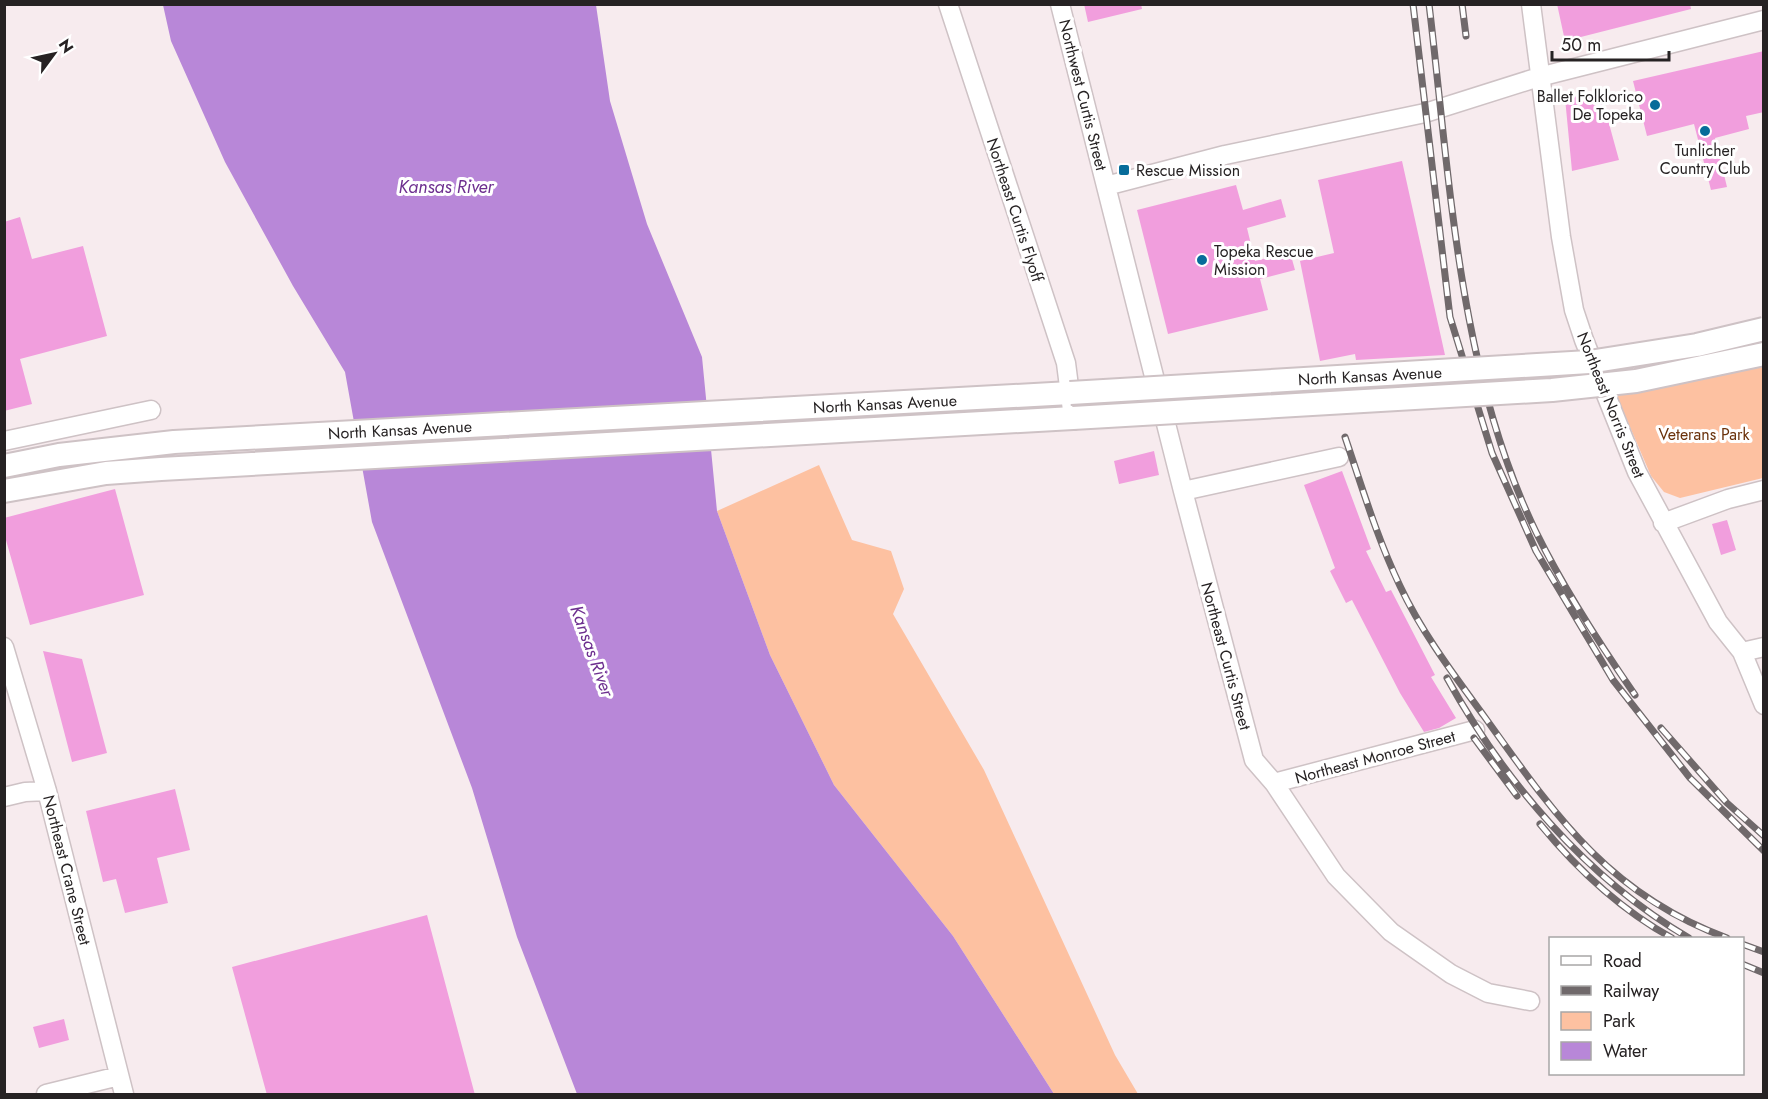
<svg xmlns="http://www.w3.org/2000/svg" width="1768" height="1099" viewBox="0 0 1768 1099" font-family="Jost,sans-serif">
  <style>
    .green { fill: #fdc1a1 }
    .water { fill: #b887d8 }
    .building { fill: #f19edd }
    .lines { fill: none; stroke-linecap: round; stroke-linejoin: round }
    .minor-casing { stroke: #cec2c5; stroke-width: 21 }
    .major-casing { stroke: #cec2c5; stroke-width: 26 }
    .minor { stroke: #fff; stroke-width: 18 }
    .major { stroke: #fff; stroke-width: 22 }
    .rail-casing { stroke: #70696b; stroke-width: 7 }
    .rail { stroke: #fff; stroke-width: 4.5; stroke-dasharray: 14; stroke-linecap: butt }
    .major-bridge-casing { stroke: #cec2c5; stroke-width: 26; stroke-linecap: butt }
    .major-bridge { stroke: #fff; stroke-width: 22 }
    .poi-dot { fill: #076c9a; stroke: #fff; stroke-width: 2 }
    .labels { text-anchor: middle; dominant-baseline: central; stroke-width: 6; stroke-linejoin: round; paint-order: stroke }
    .street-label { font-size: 16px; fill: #262223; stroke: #fff }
    .poi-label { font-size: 16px; fill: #262223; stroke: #fff; text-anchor: start }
    .park-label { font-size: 16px; fill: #6a310a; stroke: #fff }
    .water-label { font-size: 18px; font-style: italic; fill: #6d2f8f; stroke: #fff }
  </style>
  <rect width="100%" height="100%" fill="#f7ebee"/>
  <path class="green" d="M1763,363V478L1680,498L1664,492L1651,476L1615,392Z
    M819,465L852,540L891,551L904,589L893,614L984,770L1115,1055L1138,1094H1054L953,936L834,785L770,655L717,511Z"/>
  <path class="water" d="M163,5H596L610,101L647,224L702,357L717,511L770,655L834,785L953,936L1054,1094H577L517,937L472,788L372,522L345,372L293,286L225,162L171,41Z"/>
  <path class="building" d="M1084,4H1141L1142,9L1088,22Z
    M1557,4H1690L1691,9L1565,41Z
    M1764,51V112L1746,116L1749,129L1715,138L1727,187L1711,190L1694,124L1647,136L1633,81Z
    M1600,91L1619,160L1572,171L1565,98Z
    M1402,161L1445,355L1356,360L1355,354L1320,361L1300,261L1334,253L1318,180Z
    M1236,185L1243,210L1281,199L1286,217L1247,228L1255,261L1290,252L1295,270L1260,279L1268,310L1168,334L1137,210Z
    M20,217L32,259L83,246L107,336L20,359L32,404L4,411V222Z
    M1154,451L1159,475L1119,484L1114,461Z
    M1342,471L1371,549L1366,551L1386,592L1391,590L1435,675L1431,677L1456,718L1439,728L1424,732L1400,693L1352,600L1346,603L1330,571L1335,568L1304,485Z
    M115,489L144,595L30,625L4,533V518Z
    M1727,520L1736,550L1721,555L1712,524Z
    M43,651L82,659L107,753L72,762Z
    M175,789L190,850L157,858L168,903L125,913L116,879L103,882L86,811Z
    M427,915L475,1095H267L232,967Z
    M64,1019L69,1040L39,1048L33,1027Z"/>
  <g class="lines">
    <g class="minor-casing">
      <path id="minor" d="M948,4L1066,363L1073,418
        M1060,4L1183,491L1254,760L1274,783L1336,876L1391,932L1451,974L1488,993L1530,1001
        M1531,4L1561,237L1574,310L1584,340L1637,472L1718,622L1742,652L1764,705
        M1106,186L1225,155L1425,113L1539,77L1764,20
        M4,441L151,410
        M1183,491L1339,457
        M1663,523L1728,499L1764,490
        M4,647L47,791L124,1094
        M1742,652L1764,647
        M1274,783L1475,730
        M4,797L25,792L47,791
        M46,1094L119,1076"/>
    </g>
    <g class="major-casing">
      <path id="major" d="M4,466L59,455L174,442L1070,393
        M4,491L106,473L161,469L1073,418"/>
    </g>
    <use href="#minor" class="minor"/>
    <use href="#major" class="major"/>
    <g class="rail-casing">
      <path id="rail" d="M1413,4L1450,317L1492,453L1536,551L1613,680L1690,778L1764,851
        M1429,4C1450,179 1458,371 1536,532C1564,589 1599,643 1635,695
        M1462,4L1466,36
        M1345,437C1362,487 1377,538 1400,586C1422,633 1454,675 1484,716C1555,815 1608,894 1727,938
        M1447,678C1504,781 1586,878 1689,938
        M1661,728L1727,803L1764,836
        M1474,738L1517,796
        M1540,824C1577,869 1621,910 1672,938
        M1742,944L1764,952
        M1742,964L1764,973"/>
    </g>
    <use href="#rail" class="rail"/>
    <g class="major-bridge-casing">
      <path id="major-bridge" d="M1070,393L1589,362L1697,345L1764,329
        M1073,418L1552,390L1636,381L1764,354"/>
    </g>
    <use href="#major-bridge" class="major-bridge"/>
  </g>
  <g class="poi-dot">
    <circle cx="1655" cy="105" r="6"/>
    <circle cx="1705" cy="131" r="6"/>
    <rect x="1118" y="164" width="12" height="12" rx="3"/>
    <circle cx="1202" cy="260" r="6"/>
  </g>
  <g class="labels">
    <g class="street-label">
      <text transform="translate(1083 95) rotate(76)">Northwest Curtis Street</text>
      <text transform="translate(1015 210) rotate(72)">Northeast Curtis Flyoff</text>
      <text transform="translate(1370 376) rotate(-3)">North Kansas Avenue</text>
      <text transform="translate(885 404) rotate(-3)">North Kansas Avenue</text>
      <text transform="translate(1611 405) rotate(68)">Northeast Norris Street</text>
      <text transform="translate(400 430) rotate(-3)">North Kansas Avenue</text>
      <text transform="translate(1226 656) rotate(75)">Northeast Curtis Street</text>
      <text transform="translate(1375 757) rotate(-15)">Northeast Monroe Street</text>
      <text transform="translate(67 870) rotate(76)">Northeast Crane Street</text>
    </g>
    <g class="poi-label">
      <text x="1643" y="96" text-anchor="end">Ballet Folklorico<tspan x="1643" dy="18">De Topeka</tspan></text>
      <text x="1705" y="150" text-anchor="middle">Tunlicher<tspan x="1705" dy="18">Country Club</tspan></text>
      <text x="1136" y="170">Rescue Mission</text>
      <text x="1214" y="251">Topeka Rescue<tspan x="1214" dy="18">Mission</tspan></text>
    </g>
    <g class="park-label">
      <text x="1704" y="434">Veterans Park</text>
    </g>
    <g class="water-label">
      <text x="446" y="187">Kansas River</text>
      <text transform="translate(592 651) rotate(70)">Kansas River</text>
    </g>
  </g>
  <rect width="1768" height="1099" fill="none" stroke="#262223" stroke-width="12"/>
  <rect x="1549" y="937" width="195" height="138" fill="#ffffff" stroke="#a8a7a7" stroke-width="1.5"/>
  <rect x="1561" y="956" width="30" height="9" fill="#ffffff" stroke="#a8a7a7" stroke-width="1.5"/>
  <text x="1603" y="967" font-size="18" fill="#262223">Road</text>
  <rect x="1561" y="986" width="30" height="9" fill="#70696b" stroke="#a8a7a7" stroke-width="1.5"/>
  <text x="1603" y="997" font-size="18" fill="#262223">Railway</text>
  <rect x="1561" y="1012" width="30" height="18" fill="#fdc1a1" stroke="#a8a7a7" stroke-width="1.5"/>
  <text x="1603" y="1027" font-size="18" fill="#262223">Park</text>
  <rect x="1561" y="1042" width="30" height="18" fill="#b887d8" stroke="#a8a7a7" stroke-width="1.5"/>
  <text x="1603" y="1057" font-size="18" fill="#262223">Water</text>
  <g transform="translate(54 54) rotate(57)" stroke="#ffffff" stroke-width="4.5" paint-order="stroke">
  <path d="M0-4.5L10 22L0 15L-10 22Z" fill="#262223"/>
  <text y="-9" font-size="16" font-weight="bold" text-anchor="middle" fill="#262223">N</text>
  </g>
  <path d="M1552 51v9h117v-9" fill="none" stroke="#262223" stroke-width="3"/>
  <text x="1561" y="51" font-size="18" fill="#262223" stroke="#ffffff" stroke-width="4.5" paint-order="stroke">50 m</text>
</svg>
